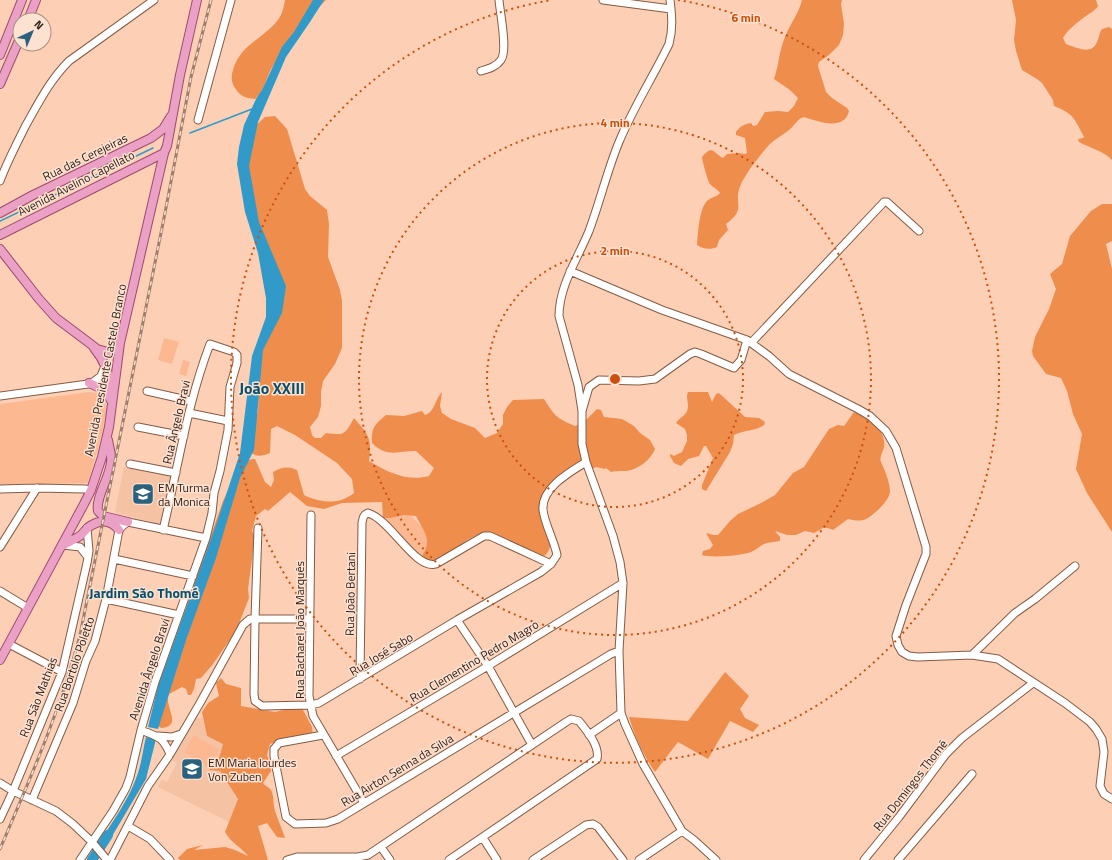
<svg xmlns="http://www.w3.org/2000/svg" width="1112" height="860" viewBox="0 0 1112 860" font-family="'Titillium Web',sans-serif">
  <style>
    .built { fill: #f6c2a4 }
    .green { fill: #fcb891 }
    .forest { fill: #ef8d4c }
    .water { fill: #319ac8 }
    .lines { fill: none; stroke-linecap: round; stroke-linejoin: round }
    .stream { stroke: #319ac8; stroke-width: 1.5 }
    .river { stroke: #319ac8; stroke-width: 10 }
    .minor-casing { stroke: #835c45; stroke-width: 9 }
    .major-casing { stroke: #9e4a6e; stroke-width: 10 }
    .minor { stroke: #fff; stroke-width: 7 }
    .major { stroke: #eaa1c5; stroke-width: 8 }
    .rail-casing { stroke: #9f7e6b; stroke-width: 3 }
    .rail { stroke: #fde1d1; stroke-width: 1.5; stroke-dasharray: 4.5; stroke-linecap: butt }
    .ring { fill: none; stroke: #cc500d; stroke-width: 2; stroke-dasharray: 2 4 }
    .labels { text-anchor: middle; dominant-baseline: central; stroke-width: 3; stroke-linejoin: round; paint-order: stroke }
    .street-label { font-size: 12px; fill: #2c1c12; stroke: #fde1d1 }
    .poi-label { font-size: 12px; fill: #2c1c12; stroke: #fde1d1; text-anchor: start }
    .quarter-label { font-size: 14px; font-weight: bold; fill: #05506c; stroke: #fde1d1 }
    .district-label { font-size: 16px; font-weight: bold; fill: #05506c; stroke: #fde1d1 }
    .centre { fill: #cc500d; stroke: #fde1d1; stroke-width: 2 }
    .ring-label { font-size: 12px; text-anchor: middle; font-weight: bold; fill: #cc500d; stroke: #fde1d1; stroke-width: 3; stroke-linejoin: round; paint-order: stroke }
  </style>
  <rect width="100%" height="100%" fill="#fdcfb5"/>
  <path class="built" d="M124,467L171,476L161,525L115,512Z
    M196,718H203L207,736L223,744L218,763L209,768L220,771L238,799L229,822L158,787L162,780L167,782L177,763L172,760L176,750Z"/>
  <path class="green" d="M164,338L179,342L172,364L158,360Z
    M183,360L190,362L186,376L179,374Z
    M89,392C97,392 103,396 105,404C109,415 92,469 88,483L0,485V404Z
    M405,510L429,534L451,546L423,556L417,553L382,514L392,511Z
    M194,735L219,750L209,769L184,752Z"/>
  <path class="forest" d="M285,0H326L302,25L271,69L261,93L255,99C245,98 240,96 235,88C231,82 231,76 233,70C240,43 270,36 281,15C283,11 284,5 285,0Z
    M802,0H842L841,4L844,24L843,35L839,45L829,55L819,62L818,66L826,92L832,98L847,108L849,111C844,132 817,121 804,117C798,118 795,125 790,129C784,135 776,138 770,144C762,152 746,173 741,184C732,204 748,208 726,224L728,230L719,240L717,247C711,250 702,249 697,245C698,234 699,209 707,201C711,197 717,197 720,193C718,189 713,188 710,184C708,182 702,160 702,157C713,144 713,153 723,158L727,154L739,153L745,154L747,153L745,138L736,135V132C739,127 744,124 751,123L753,126L757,125L765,112L778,111L788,112L794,106L798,98L790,90L774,79C779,65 779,51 785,37C790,24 799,13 802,0Z
    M1012,0H1096L1098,6C1095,11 1091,12 1086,16C1078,22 1068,29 1063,38L1066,44C1075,47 1090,55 1096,44C1099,39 1099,33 1102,29L1109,27L1112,29V160C1104,151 1090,148 1079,142L1078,139L1083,138L1084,137C1074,118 1074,114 1054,106L1053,100L1042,83L1037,79L1022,70L1016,51L1014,40L1016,20Z
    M275,116L287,129L305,189L310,196L327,210L329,224L328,257L340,290L342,301V348L335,364L323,381L321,392V406L318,417L310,427L312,435L315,438H321L326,433C345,435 344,436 354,418C369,436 372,437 369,461C387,472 408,482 429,476L434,468L416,451C397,451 387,458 372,443C371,428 375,424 386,415L404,416L422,411L425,415C435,412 435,399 442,392L440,406L442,413L451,419L475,428L485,438L497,433L503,424V415L507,407L513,400L544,399C555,416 556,418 575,426L583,423L597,409L601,410L604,417L622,419L634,426L640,433L650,440L655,449C651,459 641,467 631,470C625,472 618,470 611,472L606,468L605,469L596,467L587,471L584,466L570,468L544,503L548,504L544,508C548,522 558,547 543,557L483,533C468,537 459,547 447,554C445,555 442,555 440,556C437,559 434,562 430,564L421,558C433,539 425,534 416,516L404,515L390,518H383L382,502L342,503L324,509L307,506L290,492L268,511L265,509L256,516L252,531L255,536L248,589L249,598L236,631L213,664L201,678L196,679L194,689L191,695H188L186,689L182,687L169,694C169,695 167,698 168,700C168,710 181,727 161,728L157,725L194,597V583L223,501L242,463L252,459H255L265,482L271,487L274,480L273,472C282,467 288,466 297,470L304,495C320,503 340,505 354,493L352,479L337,463L295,435L277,426L271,429L270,453C260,457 255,457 248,450L258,411L261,348L273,302L240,176L253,128L265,117Z
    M1102,204H1112V241L1106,244L1112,269V532L1087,493L1076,469L1082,434L1073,414L1067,391L1061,378L1046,374L1033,356L1032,351L1035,337L1049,309L1056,289L1050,274L1062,264L1070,236L1091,211Z
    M688,392H708L712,402L716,394L719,393L745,417L759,418L765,422L764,425C756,431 743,430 734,435L733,444L730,452L706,491L702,489V485L713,458L706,446H704L699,456L688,459L681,466L674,463L670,456V454L674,456L682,452L687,441V435L685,429L676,423C679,418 685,416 687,411C690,404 685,398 688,392Z
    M854,412C868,415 887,431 884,447C883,452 879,457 881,462C885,471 890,482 890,492C889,501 874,515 866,519C860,522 853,520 848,519L833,530L828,528H823L814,533L805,531L796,535H787L775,531L780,537V541C775,542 769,542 764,544C760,546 756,550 751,552C740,556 712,558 702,555L703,551L710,549L713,545L706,533L714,535H718L730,521L738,514L761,503L775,495L793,473L804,467L829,429L838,425L844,426Z
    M725,672L749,696L740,709L745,718L759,725L753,732L730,721L708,759L678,742L655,772C643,755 635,737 629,717L688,721Z
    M221,678L226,684L241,688V706L275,712L291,708H302L312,727L313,736L309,737H288L270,744L267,755L271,766V771L263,783C266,787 270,787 272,792C274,798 273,805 275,811C278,820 282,829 285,838L277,837L267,823L258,826L268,860H180L178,858L187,849L203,845L194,850L225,847L235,850L248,856C241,847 231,843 225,832L238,799L220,771L210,770L209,769L218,762L223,744L207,736L202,712L208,703L219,696L216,683Z"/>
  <path class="water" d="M313,0H324L310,22L286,57L258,122L249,166L259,222L286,286L282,313L263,350L254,450L240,478L216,558L186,640L158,729L148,727L158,686L217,522L240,453L252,356L266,317V298L258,253L245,212L237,164L239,147L244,125L256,99L262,90L282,47L294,32Z
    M146,737L156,739L146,779L105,848L99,843C113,821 130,798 138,773C142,761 143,749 146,737Z"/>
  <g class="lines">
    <path class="stream" d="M190,133L252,109
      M0,221L153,148"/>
    <path class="river" d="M92,860L108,835"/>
    <g class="minor-casing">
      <path id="minor" d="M603,0L671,9
        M670,0C672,16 673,29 669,44C653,77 633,108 619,142C607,171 600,202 589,231C578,258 559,286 559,316L578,385L582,411V444L586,462L613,536L620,562L623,583L619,651L621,713L625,724L643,764L682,831L694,840L716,860
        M481,71C488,69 496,67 501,60C508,50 500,13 499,0
        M198,120L231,0
        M0,181C7,162 17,143 26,125C39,102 50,80 69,61L154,0
        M570,271L662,310L747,340L769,356L789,374L858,409L870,416L886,431L896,448L926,547V554L906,605L896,636L898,645L902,652L909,656L918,657L972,655L998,659L1065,703L1090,722L1096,729L1102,739L1104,752L1100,786L1104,794L1112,799
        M751,343L884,202H887L919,231
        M93,382L101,376L105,366
        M147,391L191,401
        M0,396L110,381
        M582,411L589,387L599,380L639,381L655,379L690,354L695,352L701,354L734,368L741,360L747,340
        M189,413L228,421
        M138,427L184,436
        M130,464L176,473
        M0,489L37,488L85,489L91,490
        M311,515L309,696L313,716L364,803
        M258,528L255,619L254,694L255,701L262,706L311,705L319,703L457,620L541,572L551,564L557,555C554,540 545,525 543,510C541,488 570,472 586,462
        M63,545L80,547L87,556
        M0,547L37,488
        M114,559L193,576
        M0,591L28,608
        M106,599L179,615
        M457,620L488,666L532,745
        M9,644L62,672
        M972,655L1015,613L1035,599L1075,566
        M360,679L362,523C363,518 363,515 368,513C391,520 415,570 436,564L484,536H490L551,564
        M141,730C158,737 162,736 170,754
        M323,735L279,743L274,749V756L285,812L286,817L295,824L326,823L338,819L611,654L619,651
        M589,735L621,713
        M158,736L172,737L181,734
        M336,756L488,666L623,583
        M0,783L13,791L56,811L73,824L92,842L107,860
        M32,800L73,703L86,661L95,641L106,599L119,530C122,526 124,524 128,522L206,538
        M0,819L13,791L62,672L87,563L89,551L87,528
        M128,826L150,839L170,860
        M483,838L497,860
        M381,847L390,860
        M80,860L113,811L126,788L130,777L141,730L155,682L206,538L212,513L214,493L220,471L228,430L230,387L237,363V355L234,352L210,344C187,404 178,468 163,530
        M110,860L148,786L169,756L200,703L243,625L250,619H310
        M287,860L297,857H358L368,855L566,722L571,719L579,721C587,731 600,746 597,759L449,860
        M533,860L586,825L593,824L598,827L623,860
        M639,860L682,831
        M864,860L899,817L946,754L962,738L1033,683
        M898,860L972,774"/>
    </g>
    <g class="major-casing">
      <path id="major" d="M28,20L36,0
        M0,55L22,0
        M0,84L20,38
        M0,213L33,195L151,138L163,129L171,116
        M0,235L164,153
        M0,249L39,299L56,318L88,342L97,349L108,352L113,350L120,343
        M94,348C104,360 110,375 111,390
        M89,383L107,391L110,399
        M108,440C109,447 112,455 111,462C110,477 95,498 98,511L103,516L128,522
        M64,545C69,542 75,539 80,536C84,533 87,527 92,525C102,519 112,521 119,530
        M0,660L84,504L91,490L102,457L109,427L120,343L164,153L167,146L180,75L197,0"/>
    </g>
    <use href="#minor" class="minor"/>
    <use href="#major" class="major"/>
    <g class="rail-casing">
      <path id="rail" d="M0,849C30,779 61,709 80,635L165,213L191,77L211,0"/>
    </g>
    <use href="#rail" class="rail"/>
  </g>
  <g class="ring">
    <circle cx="615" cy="379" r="128"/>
    <circle cx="615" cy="379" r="256"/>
    <path d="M678 0A384 384 0 1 1 552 0"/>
  </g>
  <defs>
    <g id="school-square" transform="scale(1.15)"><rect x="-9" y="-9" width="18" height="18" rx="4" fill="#2a617c" stroke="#fde1d1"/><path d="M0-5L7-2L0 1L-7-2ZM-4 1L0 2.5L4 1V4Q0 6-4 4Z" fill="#fff"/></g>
  </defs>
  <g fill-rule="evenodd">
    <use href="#school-square" x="143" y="494"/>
    <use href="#school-square" x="192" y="769"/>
  </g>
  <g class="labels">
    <g class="street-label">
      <text transform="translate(85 157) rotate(-26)">Rua das Cerejeiras</text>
      <text transform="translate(76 183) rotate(-27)">Avenida Avelino Capellato</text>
      <text transform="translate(105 370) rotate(-79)">Avenida Presidente Castelo Branco</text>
      <text transform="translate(176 422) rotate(-77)">Rua Ângelo Bravi</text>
      <text transform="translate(350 594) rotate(-89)">Rua João Bertani</text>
      <text transform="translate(299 630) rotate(-90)">Rua Bacharel João Marquês</text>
      <text transform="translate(381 654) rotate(-31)">Rua José Sabo</text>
      <text transform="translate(474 661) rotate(-31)">Rua Clementino Pedro Magro</text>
      <text transform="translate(74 664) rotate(-71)">Rua Bortolo Poletto</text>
      <text transform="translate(149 669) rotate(-72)">Avenida Ângelo Bravi</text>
      <text transform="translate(38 697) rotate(-69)">Rua São Mathias</text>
      <text transform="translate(397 770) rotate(-31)">Rua Airton Senna da Silva</text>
      <text transform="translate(910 785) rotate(-52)">Rua Domingos Thomé</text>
    </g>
    <g class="poi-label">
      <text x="158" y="487">EM Turma<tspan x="158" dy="14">da Monica</tspan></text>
      <text x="208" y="762">EM Maria lourdes<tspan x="208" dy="14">Von Zuben</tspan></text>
    </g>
    <g class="quarter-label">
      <text x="144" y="592">Jardim São Thomé</text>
    </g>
    <g class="district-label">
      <text x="272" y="388">João XXIII</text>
    </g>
  </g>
  <circle cx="615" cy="379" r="6" class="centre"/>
  <g class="ring-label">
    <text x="746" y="22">6 min</text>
    <text x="615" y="127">4 min</text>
    <text x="615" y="255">2 min</text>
  </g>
  <g transform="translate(32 32) rotate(44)"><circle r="19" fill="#fde1d1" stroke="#a99285"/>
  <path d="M0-3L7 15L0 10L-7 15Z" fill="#2a617c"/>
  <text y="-6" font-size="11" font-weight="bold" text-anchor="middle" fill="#2c1c12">N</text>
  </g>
</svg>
